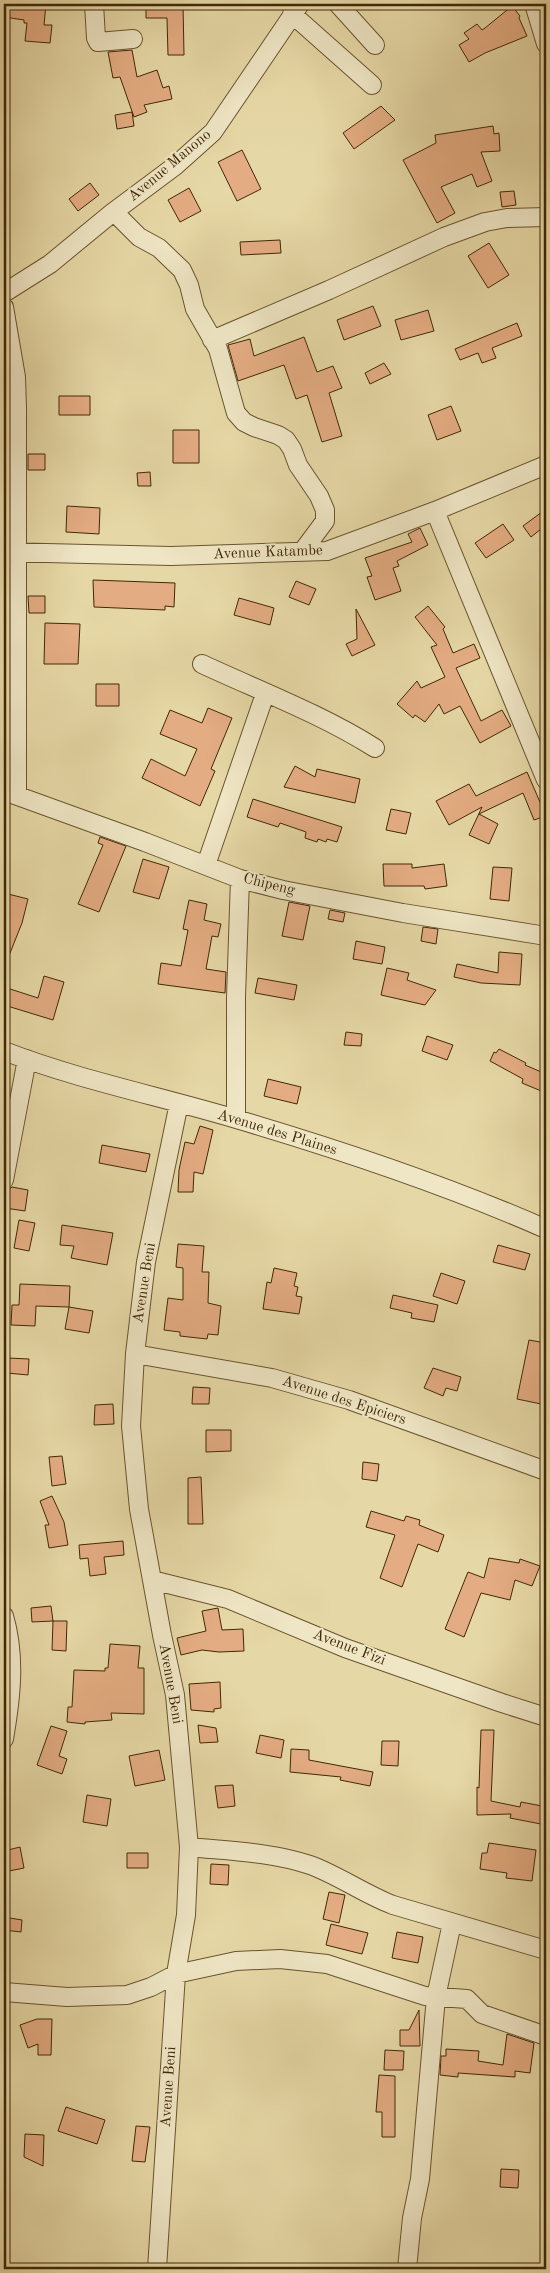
<svg xmlns="http://www.w3.org/2000/svg" width="550" height="2273" viewBox="0 0 550 2273" font-family="'Old Standard TT',serif">
  <style>
    .building { fill: #e4ac82; stroke: #402806 }
    .lines { fill: none; stroke-linecap: round; stroke-linejoin: round }
    .minor-casing { stroke: #6a542e; stroke-width: 20 }
    .minor { stroke: #efe6c5; stroke-width: 18 }
    .labels { text-anchor: middle; dominant-baseline: central; stroke-width: 4; stroke-linejoin: round; paint-order: stroke }
    .street-label { font-size: 15px; fill: #402806; stroke: #efe6c5 }
  </style>
  <rect width="100%" height="100%" fill="#e6d8a6"/>
  <filter id="stains"><feTurbulence type="fractalNoise" baseFrequency=".004" numOctaves="4"/><feColorMatrix values="0 0 0 0 .2 0 0 0 0 .09 0 0 0 0 .02 0 0 0 .5 -.17"/></filter>
  <radialGradient id="worn" r=".72"><stop offset=".6" stop-color="#630" stop-opacity="0"/><stop offset="1" stop-color="#630" stop-opacity=".3"/></radialGradient>
  <path class="building" d="M5,4H46L44,25H52L50,43L25,41L27,23H24V20L4,17Z
    M146,4H183L184,55H168L167,18H146Z
    M512,6L520,16L519,18L527,36L485,53L469,62L459,45L469,39L464,33L477,24L482,30L485,28Z
    M132,50L137,77L157,70L163,88L169,86L172,99L144,105L147,112L134,117L120,77L113,78L108,52Z
    M381,106L395,120L354,149L343,133Z
    M132,112L134,126L117,129L115,115Z
    M493,126L494,134L499,133L500,151L481,152L492,181L477,187L472,174L441,187L455,213L437,223L403,160L436,143L435,135Z
    M242,150L261,189L237,201L218,162Z
    M90,183L99,195L78,211L69,199Z
    M189,188L201,211L180,222L168,200Z
    M514,191L516,205L502,207L500,192Z
    M280,240L281,253L241,255L240,242Z
    M489,243L509,275L488,288L468,256Z
    M373,306L381,326L344,340L337,320Z
    M428,310L434,331L401,340L395,320Z
    M517,323L522,336L492,348L496,358L482,363L478,353L460,360L455,349Z
    M304,337L317,372L333,366L342,388L329,393L342,436L322,442L307,395L296,399L284,365L238,381L228,345L250,339L254,356Z
    M384,363L391,374L370,384L365,373Z
    M59,396H90V415H59Z
    M451,406L461,431L437,440L428,415Z
    M173,430H199V463H173Z
    M28,454H45V470H28Z
    M150,472L151,486H138L137,473Z
    M67,506L100,508L99,534L66,532Z
    M546,509V525L531,537L523,526Z
    M503,524L514,540L486,558L475,543Z
    M420,528L428,545L397,561L399,566L393,568L401,591L375,600L367,577L372,576L365,558L412,542L408,534Z
    M93,580L175,583L174,607L165,606V610L94,607Z
    M296,581L316,589L309,605L289,597Z
    M28,596H45V613H29Z
    M239,598L274,608L270,625L234,615Z
    M428,606L445,627L443,629L453,653L474,644L480,658L456,668L481,721L502,710L511,726L480,743L460,706L444,714L439,704L425,722L415,715L413,718L397,704L417,681L421,688L445,677L431,647L437,645L415,617Z
    M356,609L375,645L352,656L346,644L357,639Z
    M45,623L80,624L78,664H44Z
    M96,684H119V706H96Z
    M208,708L232,718L211,769L215,771L200,806L142,778L151,759L185,776L197,749L160,734L170,710L202,723Z
    M295,766L315,777L317,769L360,779L355,803L284,787Z
    M527,772L546,816L534,820L523,793L479,814L498,824L489,844L469,835L482,807L449,825L436,801L469,784L476,796Z
    M253,799L342,827L337,842L327,839L326,842L318,839L317,842L305,838L306,832L280,823L278,827L247,817Z
    M391,809L411,813L406,834L386,830Z
    M100,837L126,846L99,912L78,904L103,845L98,843Z
    M143,859L169,867L159,899L133,892Z
    M383,864H412V868L444,864L447,886L425,889L424,886H384Z
    M493,867L512,868L509,901L490,899Z
    M8,894L28,899L22,923L4,968V912Z
    M189,900L207,904L204,920L221,924L218,937L212,936L206,969L226,972L225,993L158,984L161,963L181,966L188,930L183,929Z
    M289,902L310,906L303,940L282,936Z
    M330,910L345,913L343,922L328,919Z
    M423,927L438,929L436,944L421,941Z
    M356,941L385,947L382,964L353,959Z
    M499,952L522,954L520,985L481,983L454,977L457,964L498,973Z
    M387,968L409,973L407,980L436,990L425,1005L381,995Z
    M44,976L64,982L53,1020L4,1005V987L38,998Z
    M258,978L297,985L294,1000L255,993Z
    M346,1032L362,1034L361,1046L344,1045Z
    M427,1036L453,1045L447,1060L422,1051Z
    M499,1049L526,1063L525,1065L546,1074V1093L522,1083L523,1079L490,1061L494,1052L496,1053Z
    M268,1079L301,1087L297,1104L264,1096Z
    M200,1126L213,1130L203,1174L194,1172L193,1192H178L179,1170L185,1142L194,1144Z
    M102,1145L150,1154L146,1172L99,1163Z
    M12,1187L28,1190L25,1211L5,1208L8,1190Z
    M19,1220L35,1223L29,1251L14,1248Z
    M62,1225L113,1233L107,1265L71,1258L74,1246L60,1245Z
    M178,1244L204,1246L202,1272H209L208,1303L221,1306L218,1335L208,1334L207,1339L180,1336V1332L164,1330L168,1298L183,1300V1268L176,1267Z
    M498,1245L530,1254L525,1270L493,1262Z
    M274,1268L297,1273L294,1286L298,1287L296,1296L302,1297L299,1314L263,1309L267,1282L271,1283Z
    M441,1273L465,1281L457,1304L433,1296Z
    M20,1284L70,1286L69,1307L36,1306L35,1326L11,1325L12,1305H19Z
    M393,1295L438,1305L434,1322L411,1318L412,1313L390,1308Z
    M69,1307L93,1311L89,1333L65,1329Z
    M529,1340L546,1343L541,1372L546,1374V1405L517,1399Z
    M8,1358L29,1359L28,1375L7,1373Z
    M433,1368L461,1377L457,1391L446,1388L443,1396L424,1388Z
    M193,1387L210,1388L209,1404H192Z
    M113,1404L114,1424L94,1425L95,1405Z
    M206,1430H231V1451L206,1452Z
    M62,1456L66,1484L52,1486L49,1457Z
    M363,1462L379,1464L377,1481L362,1479Z
    M201,1477L203,1524H188V1478Z
    M52,1496L64,1522L68,1545L49,1548L45,1525H49L40,1501Z
    M371,1511L404,1521L406,1516L420,1520L419,1525L444,1535L438,1552L418,1544L402,1587L380,1578L395,1535L366,1527Z
    M123,1541L124,1555L104,1557L106,1574L90,1576L88,1558L80,1559L79,1545Z
    M489,1558L519,1563L520,1559L540,1566L532,1586L515,1580L510,1600L481,1593L464,1637L445,1629L468,1572L484,1578Z
    M51,1606L53,1621L32,1622L31,1608Z
    M218,1608L222,1630L243,1629L244,1651L219,1652L202,1650L181,1655L177,1638L206,1631L202,1611Z
    M53,1621H67L66,1651L52,1650Z
    M110,1644L140,1646L138,1668H144V1714L111,1713L112,1720L85,1722V1724L67,1722L68,1707H72L74,1670L105,1671V1668H108Z
    M220,1682L221,1708L214,1709V1712L191,1710L189,1684Z
    M198,1725L216,1728L218,1742L200,1743Z
    M51,1726L67,1731L59,1756L67,1759L62,1774L37,1765Z
    M481,1730H494L491,1801L520,1807L521,1802L542,1806L541,1812L546,1813V1825L510,1818L511,1814L477,1815V1787L479,1788Z
    M260,1735L284,1740L281,1758L256,1753Z
    M382,1741H399L398,1766L381,1765Z
    M291,1749L309,1750V1760L373,1772L370,1786L340,1780L341,1777L290,1772Z
    M159,1750L165,1780L135,1786L129,1756Z
    M233,1785L235,1806L218,1808L215,1786Z
    M87,1795L111,1799L107,1826L83,1822Z
    M489,1843L536,1850L532,1881L506,1878L507,1873L480,1869L482,1853H487Z
    M20,1847L24,1868L4,1872V1851Z
    M127,1853H148V1868H127Z
    M211,1864L229,1865L228,1885L210,1884Z
    M329,1892L345,1895L339,1923L323,1919Z
    M4,1917L22,1920L21,1932L4,1930Z
    M331,1924L368,1933L362,1954L326,1945Z
    M397,1932L423,1937L418,1963L392,1958Z
    M419,2010L420,2046H400V2030H409Z
    M37,2019H52L51,2055H38V2044L28,2048L20,2025Z
    M507,2034L534,2043L530,2073L515,2071V2077L458,2073V2077L440,2075L441,2056H446V2049L479,2051L478,2061L503,2065Z
    M385,2050L404,2051L403,2070H384Z
    M379,2075L395,2076V2137H382V2112H376Z
    M66,2107L105,2120L97,2144L58,2131Z
    M136,2126L150,2127L145,2162L132,2161Z
    M25,2134L44,2135L43,2166L24,2157Z
    M501,2169L519,2170L518,2188L500,2187Z"/>
  <g class="lines">
    <g class="minor-casing">
      <path id="minor" d="M94,4L96,38L98,42L133,39
        M338,4L375,45
        M534,4L546,44
        M292,14L372,85
        M112,213L117,215L139,237L159,248L182,270L189,285L195,309L218,349L236,413L244,422L254,427L278,435L286,440L292,449L298,465L319,496L325,510V521L302,552
        M4,293L50,264L112,213L175,166L213,132L300,4
        M4,307L16,377L17,408V795
        M212,340L329,290L444,237L485,222L507,218L546,217
        M435,511L546,780
        M4,552L171,556L327,551L435,511L546,465
        M202,664C260,691 321,714 375,748
        M4,791L145,842L240,879L283,890L403,913L546,936
        M206,865L265,694
        M4,1051C79,1080 159,1096 236,1119C341,1150 446,1185 546,1229
        M236,1118V997L240,879
        M4,1180L27,1059
        M135,1354L272,1378L349,1400L546,1471
        M152,1580L228,1599L345,1648L502,1703L546,1717
        M4,1616C16,1657 11,1698 4,1739
        M189,1847C228,1851 272,1852 310,1865C338,1875 364,1894 393,1905L546,1950
        M4,1992L67,1997L127,1995L151,1987L176,1974L236,1961L280,1959L327,1964L425,1996L467,1999L482,2014L546,2036
        M157,2269L176,1974L186,1915L189,1847L175,1695L162,1635L139,1509L131,1426L135,1354L146,1262L179,1103
        M407,2269L412,2218L420,2179L436,1997L452,1923"/>
    </g>
    <use href="#minor" class="minor"/>
  </g>
  <g class="labels">
    <g class="street-label">
      <text transform="translate(170 166) rotate(-40)">Avenue Manono</text>
      <text transform="translate(268 553) rotate(-2)">Avenue Katambe</text>
      <text transform="translate(269 885) rotate(14)">Chipeng</text>
      <text transform="translate(277 1133) rotate(17)">Avenue des Plaines</text>
      <text transform="translate(145 1283) rotate(-81)">Avenue Beni</text>
      <text transform="translate(344 1401) rotate(18)">Avenue des Epiciers</text>
      <text transform="translate(349 1648) rotate(21)">Avenue Fizi</text>
      <text transform="translate(170 1684) rotate(80)">Avenue Beni</text>
      <text transform="translate(169 2087) rotate(-86)">Avenue Beni</text>
    </g>
  </g>
  <rect width="550" height="2273" fill="none" stroke="#e6d8a6" stroke-width="20"/>
  <rect x="5" y="5" width="540" height="2263" fill="none" stroke="#402806" stroke-width="2.5"/>
  <rect x="10" y="10" width="530" height="2253" fill="none" stroke="#402806"/>
  <rect width="100%" height="100%" filter="url(#stains)"/>
  <rect width="100%" height="100%" fill="url(#worn)"/>
</svg>
